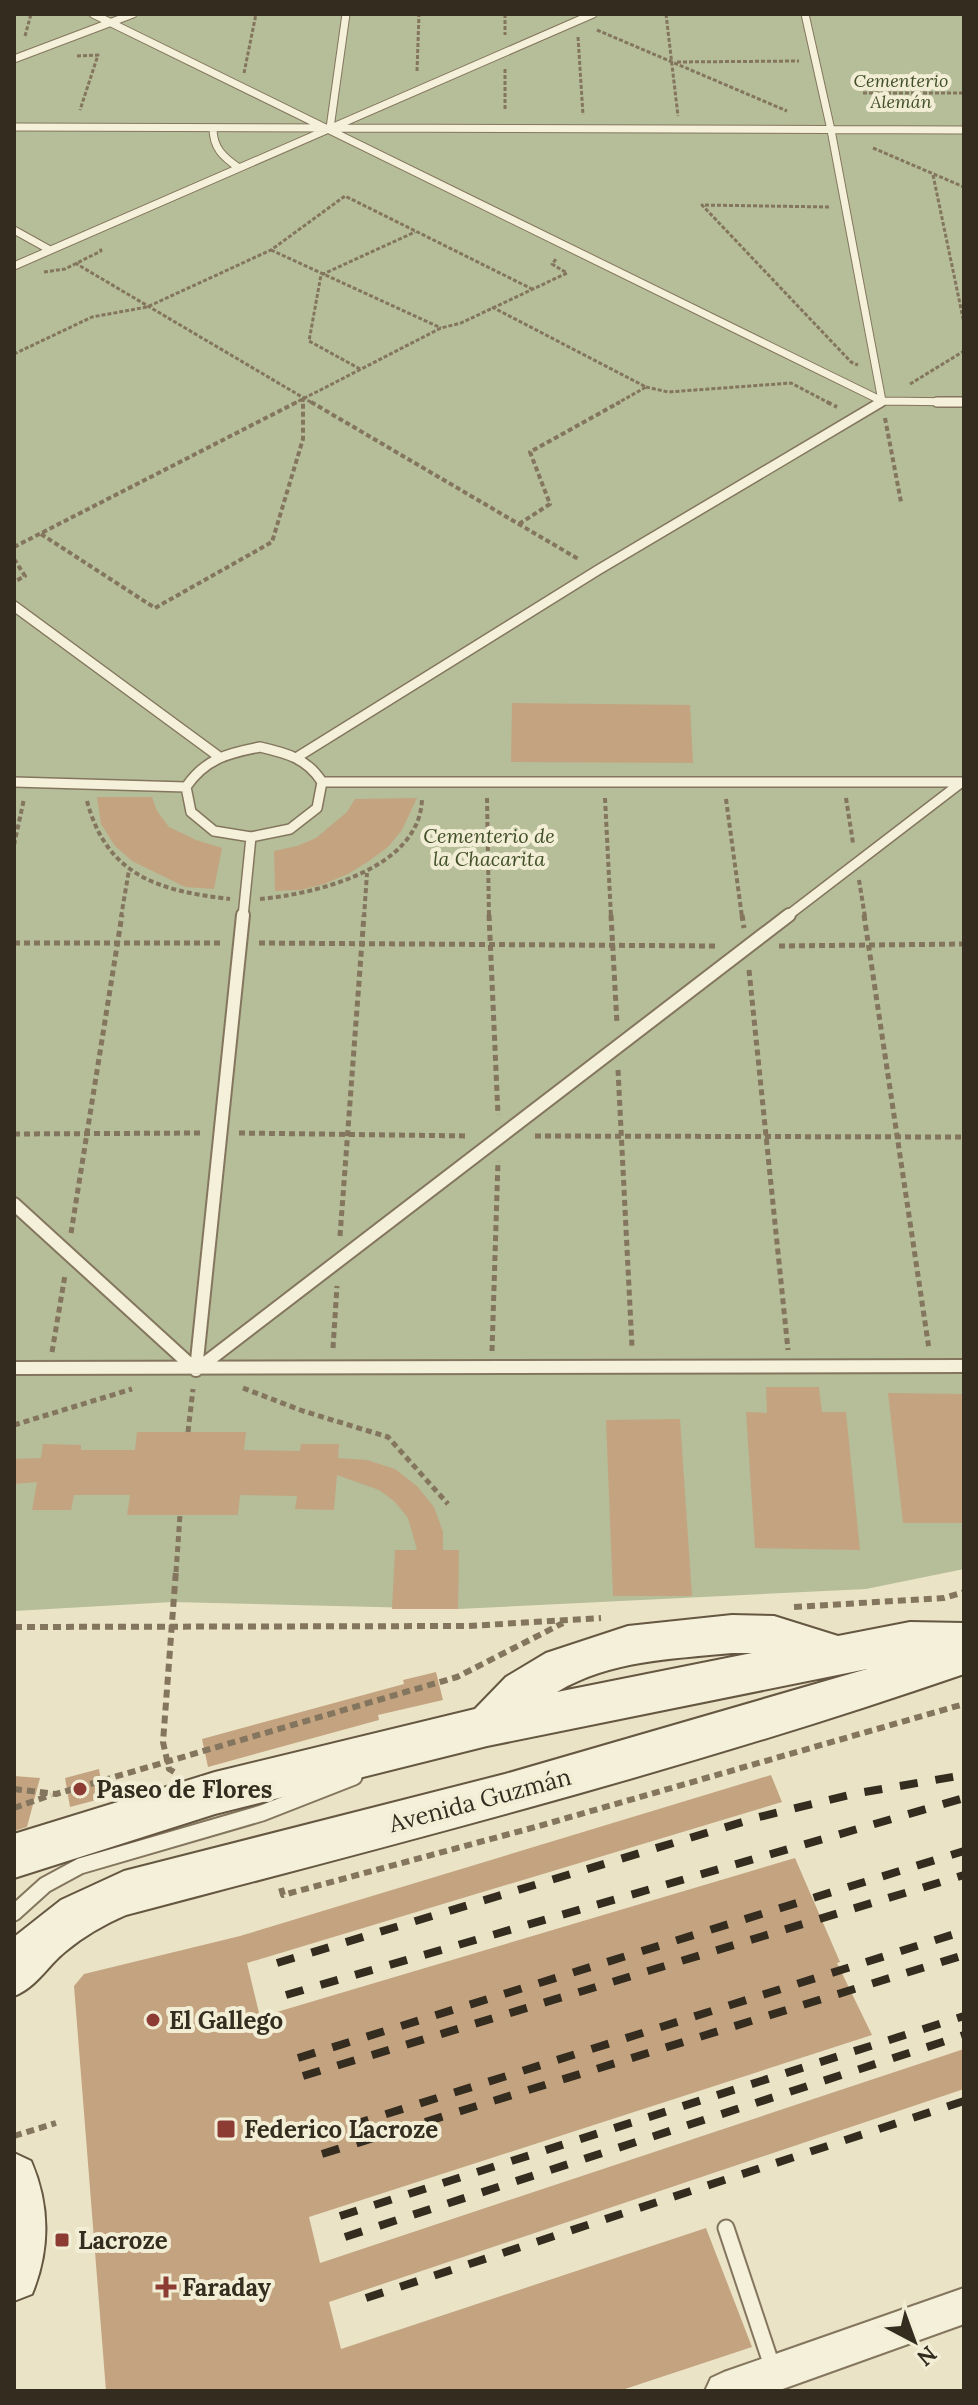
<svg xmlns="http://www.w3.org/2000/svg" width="978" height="2405" viewBox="0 0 978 2405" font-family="Lora,serif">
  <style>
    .cemetery { fill: #b5bd99 }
    .building { fill: #c4a480 }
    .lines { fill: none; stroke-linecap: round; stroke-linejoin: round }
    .service-far3-casing { stroke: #84765e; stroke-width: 9 }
    .service-far2-casing { stroke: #84765e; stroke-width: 12 }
    .service-far1-casing { stroke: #84765e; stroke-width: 16 }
    .service-casing { stroke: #84765e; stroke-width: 19 }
    .minor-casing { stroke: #84765e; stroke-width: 4 }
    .secondary-casing { stroke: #655741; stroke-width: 4 }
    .path-far3 { stroke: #84765e; stroke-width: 3; stroke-dasharray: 4 2; stroke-linecap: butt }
    .path-far2 { stroke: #84765e; stroke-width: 4; stroke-dasharray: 5 3; stroke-linecap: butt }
    .path-far1 { stroke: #84765e; stroke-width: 5; stroke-dasharray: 6 4; stroke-linecap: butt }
    .path { stroke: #84765e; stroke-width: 6; stroke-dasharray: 8 5; stroke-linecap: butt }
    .service-far3 { stroke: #f5f0d9; stroke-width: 7 }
    .service-far2 { stroke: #f5f0d9; stroke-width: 9 }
    .service-far1 { stroke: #f5f0d9; stroke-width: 12 }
    .service { stroke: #f5f0d9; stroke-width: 15 }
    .minor { fill: #f5f0d9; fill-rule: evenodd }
    .secondary { fill: #f5f0d9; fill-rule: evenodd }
    .rail { stroke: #352c20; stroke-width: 8; stroke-dasharray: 18 18; stroke-linecap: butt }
    .poi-dot { fill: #8d3c34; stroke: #f2edd5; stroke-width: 3 }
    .labels { text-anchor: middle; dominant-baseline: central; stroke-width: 8; stroke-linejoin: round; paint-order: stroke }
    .far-park-label { font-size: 18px; font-style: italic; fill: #425029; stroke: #f2edd5 }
    .park-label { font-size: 20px; font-style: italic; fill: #425029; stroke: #f2edd5 }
    .near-poi-label { font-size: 24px; font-weight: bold; fill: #352c20; stroke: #f2edd5; text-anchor: start }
    .near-street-label { font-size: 24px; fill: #352c20; stroke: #f2edd5 }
  </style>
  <rect width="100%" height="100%" fill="#eae3c6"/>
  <path class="cemetery" d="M14,14H964V1569L866,1589L458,1609L172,1602L14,1611Z"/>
  <path class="building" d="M512,703L690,705L693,763L511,762Z
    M97,797H152L157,811L169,827L196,840L222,848L214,889L185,887L132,861L115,846L101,824Z
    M417,798L402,830L388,847L369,861L348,874L324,884L301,890L275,891L274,851L297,846L316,838L347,812L355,799Z
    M766,1387H819L822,1412H846L860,1550L755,1548L746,1412L767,1413Z
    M888,1393L964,1394V1523H903Z
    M680,1419L692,1596H613L606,1420Z
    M137,1432H246L244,1450L300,1451L301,1444H339L338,1458L367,1460L395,1469L417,1486L434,1507L443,1532V1550H459L458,1609H392L395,1550H417L408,1518L395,1502L379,1490L337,1475L334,1510L295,1509L297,1496L240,1495L238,1515H127L130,1495H74L71,1510H32L37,1482L14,1484V1459L41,1458L43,1444L81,1445V1450H135Z
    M436,1672L443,1700L378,1715L379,1720L208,1767L202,1739L404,1684L403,1680Z
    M99,1769L104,1798L70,1807L65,1778Z
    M771,1775L782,1802L247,1963L260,2017L795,1858L840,1962L837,1963L872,2035L309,2217L320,2263L964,2049V2089L329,2302L341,2349L706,2228L752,2347L619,2391H106L74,1986L84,1974L240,1936Z
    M14,1776L40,1778L27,1827L14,1831Z"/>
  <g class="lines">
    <g class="service-far3-casing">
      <path id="service-far3" d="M93,14L882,401L964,402
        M805,14L831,130L882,401
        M14,59L133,14
        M14,127L964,130
        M213,128C213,148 223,157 239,168
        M330,128L346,14
        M14,230L50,250
        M14,266L593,14
        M878,404L882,401"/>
    </g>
    <g class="service-far2-casing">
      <path id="service-far2" d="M937,402H964
        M14,606L218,756
        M260,747C286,753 307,758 322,782L317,808L290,829L251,837L214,831L191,812L186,787C205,759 228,753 260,747Z
        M299,756L598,570L881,402
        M14,782L186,787
        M322,782H963
        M243,917L251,837
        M786,917L962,782"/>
    </g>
    <g class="service-far1-casing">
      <path id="service-far1" d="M14,1204L196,1370
        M14,1368L964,1366
        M196,1370L789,915
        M196,1370L243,915"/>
    </g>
    <g class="service-casing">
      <path id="service" d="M14,1913L45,1885L80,1866L262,1813L354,1777
        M726,2228L773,2369"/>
    </g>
    <g class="minor-casing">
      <path id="minor" d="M964,2288V2324L777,2391H705L711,2378L724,2372Z"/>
    </g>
    <g class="secondary-casing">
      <path id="secondary" d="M732,1615L774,1616L838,1636L910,1622L964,1623V1674C689,1769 407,1841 126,1915C105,1924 84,1936 66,1951C47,1966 37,1987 14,1996V1937L61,1900L124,1871L505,1774L867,1669L487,1746L215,1814L14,1878V1834L215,1772L475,1709L506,1677L546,1653L628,1626ZM732,1653H752L557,1692C610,1660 672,1659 732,1653Z
        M14,2153L31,2161C50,2205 50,2250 32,2294L14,2301Z"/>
    </g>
    <path class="path-far3" d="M505,14V35
      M666,14L678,116
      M597,30L787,111
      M25,36L31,14
      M578,37L583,115
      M77,56L98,55L80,110
      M677,62L799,61
      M505,69V111
      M417,71L419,14
      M244,73L256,14
      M863,93H964
      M873,148L964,187
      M933,175L964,323
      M829,207L702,205L851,362L858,365
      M271,250L441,328
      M75,263L314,404
      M44,272L65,269L101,251L100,247
      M492,307L646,387L616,404
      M14,354L92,317L147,307L271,250L345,196L532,289
      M360,369L309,341L321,275L415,232
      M910,384L964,351
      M646,387L668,392L791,383L831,404
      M303,398V404
      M293,404L441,328L461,323L567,273L552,264L556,259"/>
    <path class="path-far2" d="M311,402L580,560
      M827,402L837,407
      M885,418L901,502
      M519,524L550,504L530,452L620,402
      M41,534L155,608L272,542L303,439V402
      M14,547L297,402
      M14,559L25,576L14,582
      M487,798L489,917
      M605,798L611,917
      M846,798L853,843
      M726,799L742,917
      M87,801C107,876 159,891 230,899
      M14,845L24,799
      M859,880L865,917
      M260,899C315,894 421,869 422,798
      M121,917L129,870
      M364,917L367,873"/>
    <path class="path-far1" d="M489,915L498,1115
      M611,915L617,1024
      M742,915L744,928
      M864,915L929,1349
      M14,943H221
      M259,943L717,946
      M779,946L964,944
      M749,970L788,1350
      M618,1070L632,1347
      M239,1133L469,1136
      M14,1134L201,1133
      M535,1136L964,1137
      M71,1233L122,915
      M340,1236L364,915
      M333,1348L337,1286
      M492,1351L498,1161
      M52,1352L65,1275
      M243,1388L303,1411L388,1437L448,1504
      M14,1425L132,1389
      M188,1432L193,1389
      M176,1572L180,1515"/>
    <path class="path" d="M794,1607L944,1598L964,1592
      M14,1627L468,1626L601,1618
      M174,1772L169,1769L163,1742L176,1570
      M14,1789L56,1794L457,1677L563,1623
      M14,1808L51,1795
      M281,1888L283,1895L539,1826L964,1704
      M14,2136L56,2123"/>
    <use href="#service-far3" class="service-far3"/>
    <use href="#service-far2" class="service-far2"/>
    <use href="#service-far1" class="service-far1"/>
    <use href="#service" class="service"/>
    <use href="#minor" class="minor"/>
    <use href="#secondary" class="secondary"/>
    <path class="rail" d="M277,1963L759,1817L853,1794L964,1775
      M286,1995L964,1798
      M298,2058L964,1851
      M303,2076L964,1875
      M317,2136L964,1931
      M322,2154L964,1955
      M340,2216L964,2016
      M345,2237L964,2035
      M366,2298L964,2101"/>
  </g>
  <g class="poi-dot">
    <circle cx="80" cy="1789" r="8"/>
    <circle cx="153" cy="2020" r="8"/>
    <rect x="216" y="2119" width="20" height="20" rx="4"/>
    <rect x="54" y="2232" width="16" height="16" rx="4"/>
    <path d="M162 2275h8v8h8v8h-8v8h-8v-8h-8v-8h8z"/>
  </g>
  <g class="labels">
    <g class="far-park-label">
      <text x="901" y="80">Cementerio<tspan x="901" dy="21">Alemán</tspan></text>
    </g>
    <g class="park-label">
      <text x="489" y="835">Cementerio de<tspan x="489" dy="23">la Chacarita</tspan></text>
    </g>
    <g class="near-poi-label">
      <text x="96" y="1789">Paseo de Flores</text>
      <text x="169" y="2020">El Gallego</text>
      <text x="244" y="2129">Federico Lacroze</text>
      <text x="78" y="2240">Lacroze</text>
      <text x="182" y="2287">Faraday</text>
    </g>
    <g class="near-street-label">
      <text transform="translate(480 1800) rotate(-15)">Avenida Guzmán</text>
    </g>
  </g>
  <rect width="978" height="2405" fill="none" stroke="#352c20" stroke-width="32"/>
  <g transform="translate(914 2341) rotate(139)" stroke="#f2edd5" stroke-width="6" paint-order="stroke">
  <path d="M0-6L14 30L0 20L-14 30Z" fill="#352c20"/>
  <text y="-12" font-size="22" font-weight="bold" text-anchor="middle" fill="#352c20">N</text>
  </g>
</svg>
